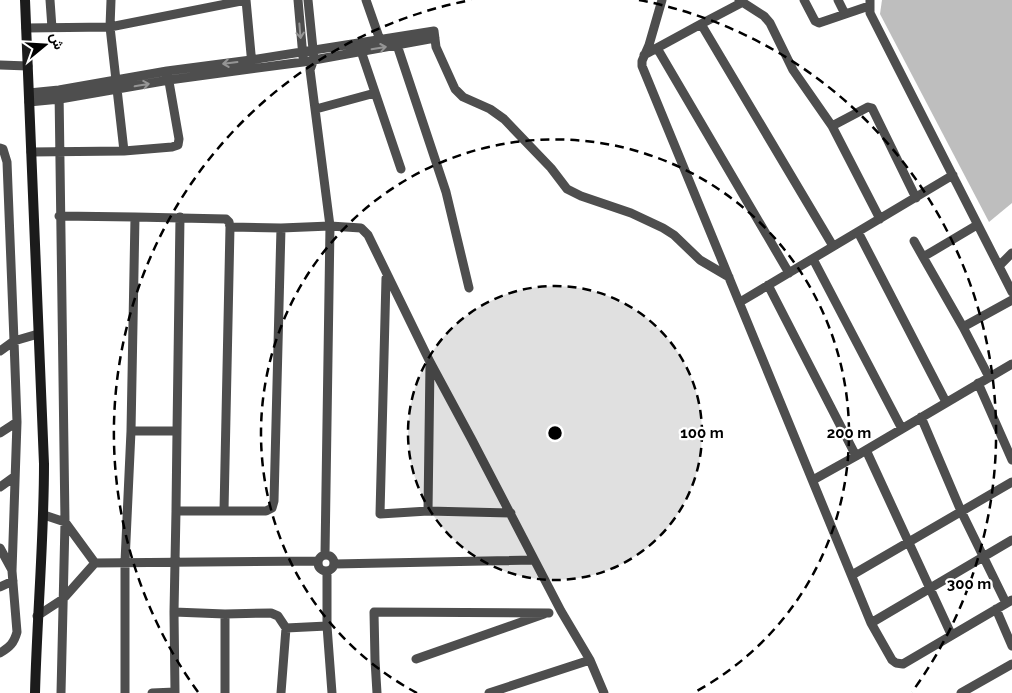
<svg xmlns="http://www.w3.org/2000/svg" width="1012" height="693" viewBox="0 0 1012 693" font-family="Raleway,Vazirmatn,sans-serif">
  <style>
    .building { fill: #bebebe }
    .lines { fill: none; stroke-linecap: round; stroke-linejoin: round }
    .street { stroke: #4e4e4e; stroke-width: 9 }
    .secondary { stroke: #1b1b1b; stroke-width: 10 }
    .oneway { stroke: #959595 }
    .ring { fill: none; stroke: #000; stroke-width: 2.5; stroke-dasharray: 9 6 }
    .centre { fill: #000; stroke: #fff; stroke-width: 2.5 }
    .ring-label { font-size: 15px; text-anchor: middle; font-weight: bold; fill: #000; stroke: #fff; stroke-width: 4.5; stroke-linejoin: round; paint-order: stroke }
  </style>
  <rect width="100%" height="100%" fill="#fff"/>
  <path class="building" d="M882,0H1012V203L989,222L880,14Z"/>
  <g class="lines">
    <path class="street" d="M50,0L52,28
      M111,0L110,27L246,0
      M246,0L252,65
      M298,0L303,57
      M308,0L314,59L310,70L330,226L361,228L368,235L430,362L472,440L561,611L590,660L604,693
      M366,0L380,40
      M662,0L649,45L642,61V66L871,623L892,660L896,663L903,664L1012,600
      M739,0L764,16L770,23L793,70L832,126L880,219
      M804,0L815,21L819,23L869,6
      M838,0L845,14
      M870,0V13L1012,292
      M701,24L741,3
      M26,28L110,27L124,151L172,147L178,145L179,139L168,76
      M396,42L446,192L469,288
      M360,48L401,169
      M657,48L789,273
      M644,55L701,24L833,246
      M0,65L28,66
      M59,90L65,522L61,693
      M29,93L59,90L167,71L251,60L434,31L436,47L455,89L463,97L490,109L504,119L551,168L567,189L581,196L631,213L663,228L674,235L700,260L729,277
      M29,102L60,99L169,80L303,62L435,38
      M316,109L375,93
      M832,126L868,107L872,108L916,198
      M0,148L3,149L7,162L14,341L38,334
      M31,152L124,151
      M59,216L135,217L131,431H177L180,217
      M135,217L226,219L229,222L230,227L281,228L274,501L272,508L266,511H176L174,612
      M977,225L923,257L963,327L989,377
      M281,228L330,226L325,554
      M858,232L946,402
      M914,241L923,257
      M813,259L902,429
      M999,266L1012,253
      M386,278L380,514L428,511L511,513
      M768,285L856,456
      M740,302L953,175
      M963,327L1012,300
      M0,351L14,341
      M978,383L1012,460
      M921,417L961,511L1006,603
      M0,433L17,422
      M866,450L951,634
      M813,480L856,456L1012,364
      M0,487L14,477
      M176,511L177,431
      M224,511L230,227
      M428,511L430,364
      M44,515L65,522L95,563
      M0,548L12,570
      M318 563a8 8 0 1 1 16 0a8 8 0 1 1-16 0Z
      M334,564L534,560
      M327,571V626L332,693
      M852,575L1012,482
      M0,587L13,581
      M996,609L1012,646
      M37,616L63,599L95,563L317,561
      M871,623L1012,540
      M0,653C10,647 14,643 17,632L12,571L17,422L14,341
      M416,659L544,614
      M125,693V562L131,431
      M152,693L175,692L174,612L225,614L271,613L278,616L286,628L327,626
      M225,693V614
      M281,693L286,628
      M377,693L375,660L374,612L549,613
      M489,693L590,660
      M961,693L1012,664"/>
    <path class="secondary" d="M25,0L44,464C44,540 37,617 35,693"/>
  </g>
  <defs><path id="oneway-shaft" d="M-6 0H5M1.5-3L5.5 0L1.5 3" fill="none" stroke-width="1.6" stroke-linecap="round" stroke-linejoin="round" transform="scale(1.25)"/></defs>
  <g class="oneway">
    <use href="#oneway-shaft" transform="translate(300 31) rotate(85)"/>
    <use href="#oneway-shaft" transform="translate(379 48) rotate(-9)"/>
    <use href="#oneway-shaft" transform="translate(230 63) rotate(173)"/>
    <use href="#oneway-shaft" transform="translate(142 85) rotate(-10)"/>
  </g>
  <circle cx="555" cy="433" r="147" fill="#000" fill-opacity=".12"/>
  <g class="ring">
    <circle cx="555" cy="433" r="147"/>
    <path d="M417 693A294 294 0 1 1 693 693"/>
    <path d="M198 692A441 441 0 0 1 471 0M639 0A441 441 0 0 1 912 692"/>
  </g>
  <circle cx="555" cy="433" r="8" class="centre"/>
  <g class="ring-label">
    <text x="702" y="438">100 m</text>
    <text x="849" y="438">200 m</text>
    <text x="969" y="589">300 m</text>
  </g>
  <g transform="translate(45 45) rotate(72)" stroke="#ffffff" stroke-width="4" paint-order="stroke">
  <path d="M0-4L9 19L0 12L-9 19Z" fill="#000000"/>
  <text y="-8" font-size="14" font-weight="bold" text-anchor="middle" fill="#000000">ش</text>
  </g>
</svg>
